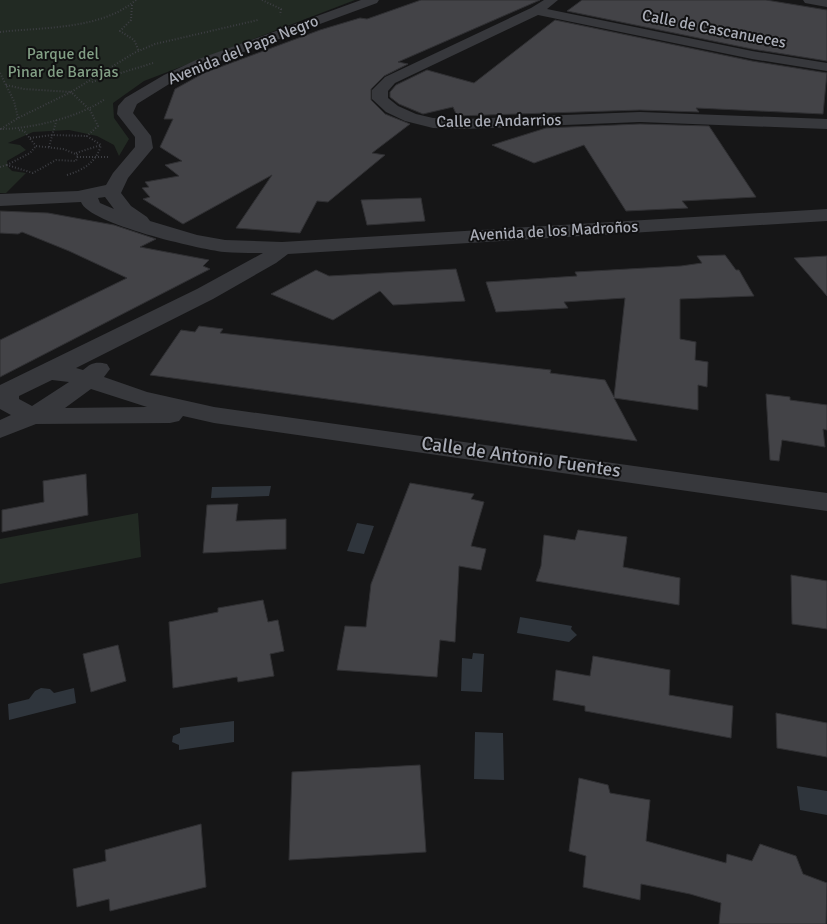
<svg xmlns="http://www.w3.org/2000/svg" width="827" height="924" viewBox="0 0 827 924" font-family="Signika,sans-serif">
  <style>
    .green { fill: #222a23 }
    .water { fill: #2f353c }
    .building { fill: #434347; stroke: #303033 }
    .lines { fill: none; stroke-linecap: round; stroke-linejoin: round }
    .path { stroke: #3d3e43; stroke-width: 2; stroke-dasharray: 1 2; stroke-linecap: butt }
    .minor { fill: #37383c; fill-rule: evenodd }
    .labels { text-anchor: middle; dominant-baseline: central; stroke-width: 4; stroke-linejoin: round; paint-order: stroke }
    .far-street-label { font-size: 16px; fill: #a9acb6; stroke: #111112 }
    .far-park-label { font-size: 16px; fill: #829f85; stroke: #111112 }
    .street-label { font-size: 19px; fill: #a9acb6; stroke: #111112 }
  </style>
  <rect width="100%" height="100%" fill="#161617"/>
  <path class="green" d="M0,0H355L144,81L113,103L114,118L129,139L119,156L114,145L97,136L69,130L33,132L8,143L20,145L26,150L7,161L8,167L12,171L26,173L6,193H0Z
    M138,513L141,557L0,584V539Z"/>
  <path class="water" d="M271,486L269,496L211,498L212,487Z
    M357,523L374,526L364,554L347,551Z
    M520,617L572,626L571,629L577,635L569,642L517,633Z
    M473,653L484,654L482,692L461,691L462,658L472,659Z
    M41,688L50,689L54,693L74,688L76,703L9,720L8,704L29,699L35,691Z
    M234,721V742L179,750V745L172,742L173,736L180,733V728Z
    M475,732L503,733L504,780L474,779Z
    M797,786L827,791V815L800,810Z"/>
  <path class="building" d="M421,0H540L398,62L408,64L384,76L371,89V100L385,114L410,124L372,153L385,155L328,202L317,201L300,233L236,228L272,175L183,224L143,199L150,197L142,188L149,187L145,182L179,176L165,165L182,161L160,147L173,119H164L175,89L204,73L320,30L360,18L367,19Z
    M582,0H766L827,10V61L752,49L567,11Z
    M555,20L752,61L827,73L823,114L696,108L699,112L640,110L457,116L453,107L423,114L399,104L390,97V92L396,85L427,70L474,83Z
    M640,124L709,126L756,197L682,201L688,208L626,211L584,145L534,163L492,145L546,128Z
    M421,198L425,221L367,225L361,200Z
    M0,211L48,213L114,225L156,239L140,247L209,260L203,266L210,269L0,377V340L127,278L69,251L22,232L18,234L0,233Z
    M725,255L736,270H739L754,296L680,299V339L696,342L695,360L708,362L707,387L698,385V410L614,398L637,441L150,375L181,330L195,332L199,326L223,329L220,333L551,370L550,373L605,380L614,397L625,298L564,302L568,308L496,312L486,282L577,276L575,272L681,266L702,263L697,256Z
    M827,256V296L794,258Z
    M456,269L465,301L393,305L380,291L333,320L271,294L316,270L329,276Z
    M766,394L790,397V400L827,405V430L823,429L825,447L782,440L779,461L770,460Z
    M86,474L88,515L2,532V510L44,502L43,481Z
    M410,483L474,494L471,499L484,502L471,546L486,549L481,570L459,566L455,642L440,640L437,677L337,670L345,626L366,627L371,584Z
    M238,504L236,521L286,519V549L203,553L207,505Z
    M578,530L627,537L623,567L680,578L679,605L536,581L541,566L544,535L575,540Z
    M791,575L827,581V629L792,624Z
    M263,600L268,622L278,620L284,651L270,654L274,676L238,682L237,677L173,688L169,622L218,612V608Z
    M118,645L126,681L91,692L83,654Z
    M593,656L670,670L669,695L733,706L731,738L585,711V706L553,700L556,670L590,676Z
    M776,713L827,723V757L777,748Z
    M420,765L426,852L289,860L292,772Z
    M579,778L608,785L610,793L650,800L646,841L726,863L727,854L752,861L760,844L796,856L803,874L827,883L826,924H719L721,903L690,894L641,884L640,900L583,887L586,856L569,851Z
    M201,824L206,887L110,911L109,899L77,907L73,869L106,861L105,850Z"/>
  <g class="lines">
    <path class="path" d="M262,0L281,9L280,15
      M132,5L131,20L120,31L134,40L139,51
      M0,32C43,27 101,30 136,0
      M0,73L14,101L18,118
      M92,82L153,63
      M6,85L24,89L71,92
      M0,129C31,129 80,117 105,99
      M1,129L18,118L71,92
      M19,130L24,131L36,146
      M30,138L52,135L87,136
      M36,146L63,149L78,155L76,161L56,160L33,173L7,165L30,153Z
      M49,147L57,118
      M76,153L101,145L87,136L98,126L90,110L71,92L134,53L155,44L258,20
      M77,157H109
      M0,167L7,165
      M67,175C83,170 96,163 101,145"/>
    <path class="minor" d="M361,0H379L377,3L206,66L174,81L137,104L133,113L151,136L153,148L128,178L121,193L131,206L147,217L150,221L197,235L225,240L282,242L827,209V221L288,254L276,263L213,299L76,368L83,370C91,363 96,361 107,364L110,369L104,377L147,392L214,407L827,493V511L214,423L183,416L179,421L170,423L36,424L0,438V420L11,415L0,409V385L197,289L263,253C250,253 237,253 224,252C199,249 89,224 81,202L0,206V194L78,191L106,185L113,173L135,147V137L117,114L118,106L125,98L164,75L196,60ZM105,197L114,209L100,203L98,198ZM52,380L69,382L32,406L19,399V396ZM91,389L147,407L65,408Z
      M544,0H558L547,9L752,51L827,63V71L752,59L538,15L395,83L388,91V98L398,106L416,114L433,118L463,119L640,112L827,119V129L640,122L463,129L433,128L405,121L386,112L372,99V90L385,77L531,8Z
      M803,0H827V7L805,3Z"/>
  </g>
  <g class="labels">
    <g class="far-street-label">
      <text transform="translate(714 29) rotate(11)">Calle de Cascanueces</text>
      <text transform="translate(243 50) rotate(-22)">Avenida del Papa Negro</text>
      <text transform="translate(499 121) rotate(-1)">Calle de Andarrios</text>
      <text transform="translate(554 231) rotate(-3)">Avenida de los Madroños</text>
    </g>
    <g class="far-park-label">
      <text x="63" y="54">Parque del<tspan x="63" dy="18">Pinar de Barajas</tspan></text>
    </g>
    <g class="street-label">
      <text transform="translate(521 457) rotate(8)">Calle de Antonio Fuentes</text>
    </g>
  </g>
</svg>
